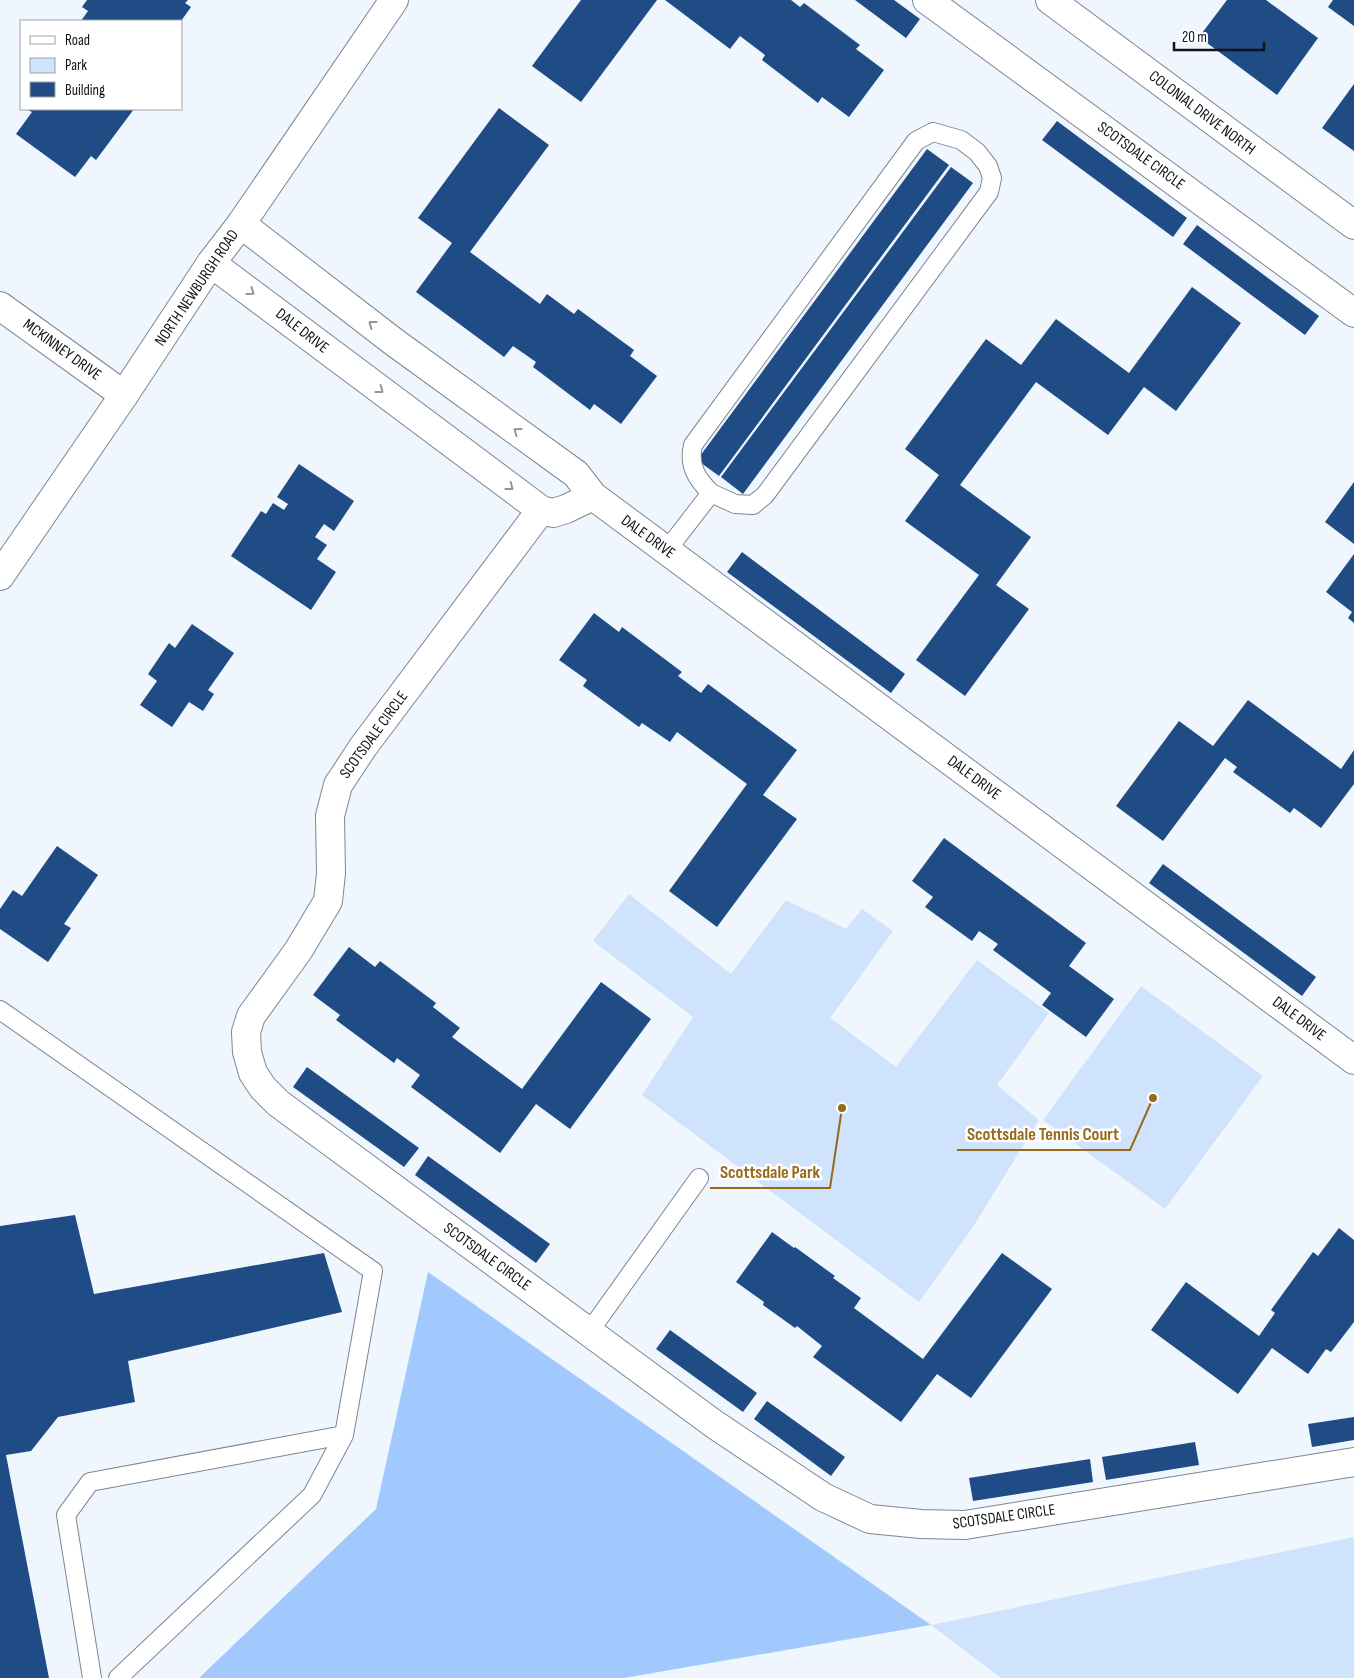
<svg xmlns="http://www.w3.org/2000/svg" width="1354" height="1678" viewBox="0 0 1354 1678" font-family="'Sofia Sans Condensed',sans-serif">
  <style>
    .green { fill: #d0e3fc }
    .forest { fill: #a2c9fd }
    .building { fill: #1f4c84 }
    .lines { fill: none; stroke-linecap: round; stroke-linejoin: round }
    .lane-casing { stroke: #7d8692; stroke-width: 20 }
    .street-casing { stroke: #7d8692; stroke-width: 30 }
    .secondary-casing { stroke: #7d8692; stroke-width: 30 }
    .lane { stroke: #fff; stroke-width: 18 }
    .street { stroke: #fff; stroke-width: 28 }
    .secondary { stroke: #fff; stroke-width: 28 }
    .oneway { stroke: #939597 }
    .labels { text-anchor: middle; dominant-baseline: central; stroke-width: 5; stroke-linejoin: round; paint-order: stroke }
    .street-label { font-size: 16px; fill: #101418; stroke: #fff }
    .leader { fill: none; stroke: #986919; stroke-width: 2 }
    .callout-dot { fill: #986919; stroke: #fff; stroke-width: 2 }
    .callout-label { font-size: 18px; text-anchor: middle; font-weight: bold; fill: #986919; stroke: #fff; stroke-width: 5; stroke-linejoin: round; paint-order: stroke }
  </style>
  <rect width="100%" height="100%" fill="#f0f6fe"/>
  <path class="green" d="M629,894L731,974L786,900L846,929L862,909L893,931L830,1018L896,1067L977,960L1049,1013L997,1085L1039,1120L973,1227L919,1302L642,1095L693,1017L593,941Z
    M1141,986L1263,1076L1165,1209L1043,1120Z
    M1354,1537V1678H1001L931,1625Z"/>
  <path class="forest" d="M428,1272L931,1625L624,1678H199L376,1509Z"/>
  <path class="building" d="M87,0H188L185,3L191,7L181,21H81L88,11L82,7Z
    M581,0H657L581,102L532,66Z
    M665,0H791L800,7L804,3L860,45L856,49L884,70L849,117L822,97L818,103L762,60L765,55L740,36L730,49Z
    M855,0H894L920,19L906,38Z
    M1227,0H1266L1318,38L1277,95L1199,37Z
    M1333,0H1354V26L1328,7Z
    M1354,84V151L1322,128Z
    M499,108L549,145L470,252L540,304L547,294L574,314L578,309L634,350L630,356L657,376L621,424L594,404L590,410L533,367L536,362L513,346L504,357L416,292L452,243L418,218Z
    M26,109H134L96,160L91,156L75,177L16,134L32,112Z
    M1057,121L1187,218L1173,237L1042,140Z
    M927,149L949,165L719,476L697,460Z
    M951,167L973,183L743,494L721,477Z
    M1197,225L1319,316L1305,335L1183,244Z
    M1192,287L1241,323L1176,411L1144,387L1108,435L1036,382L960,485L1031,537L996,585L1029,609L965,696L916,660L979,575L905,521L939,475L905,449L986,339L1021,365L1056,319L1129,373Z
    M299,464L354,501L334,531L324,524L315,537L327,545L317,559L336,572L311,610L231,556L261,511L266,514L273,503L284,510L288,504L277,497Z
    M1354,482V544L1325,522Z
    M742,552L905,674L891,693L727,572Z
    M1354,554V623L1348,618L1352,612L1326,592Z
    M594,613L619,632L622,627L682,672L678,676L701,693L708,684L797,750L763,795L797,819L717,927L669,891L747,784L677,732L670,742L642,723L639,727L583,686L587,680L559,660Z
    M192,624L234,653L208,690L214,694L203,711L189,702L172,727L140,705L157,681L148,674L169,643L175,648Z
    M1248,700L1341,769L1354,750V784L1321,828L1294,808L1290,813L1233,772L1237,767L1225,758L1163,841L1116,806L1179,721L1213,746Z
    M944,838L1086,943L1069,966L1114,999L1086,1037L1042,1005L1051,993L993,950L998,944L979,931L972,941L925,907L933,897L912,881Z
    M57,846L98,875L64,924L71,928L48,962L0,929V909L13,890L22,896Z
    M1163,864L1316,977L1302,996L1149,883Z
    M349,947L375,967L380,961L436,1003L433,1007L460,1028L452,1037L522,1089L601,982L651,1019L570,1129L536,1104L500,1153L411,1087L420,1075L397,1058L394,1063L336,1020L340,1015L313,995Z
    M307,1067L419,1148L404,1167L293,1087Z
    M428,1156L550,1244L536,1263L415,1175Z
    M75,1215L94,1294L324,1253L342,1312L128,1361L135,1402L58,1417L31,1451L6,1455L49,1678H0V1226Z
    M1339,1228L1354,1240V1322L1331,1352L1326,1349L1308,1374L1272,1348L1238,1394L1151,1330L1186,1282L1259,1336L1275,1313L1271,1310L1313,1252L1318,1256Z
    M772,1232L794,1248L795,1247L835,1276L833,1278L861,1298L854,1308L923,1359L1002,1253L1052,1289L971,1398L937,1374L901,1422L813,1357L822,1346L797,1326L795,1328L763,1305L764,1302L736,1282Z
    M670,1330L757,1393L743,1412L656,1349Z
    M767,1401L845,1457L831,1476L754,1419Z
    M1354,1417V1440L1312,1447L1308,1424Z
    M1195,1442L1199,1465L1106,1480L1102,1457Z
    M1090,1459L1093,1482L973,1501L969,1478Z"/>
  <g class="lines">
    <g class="lane-casing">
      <path id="lane" d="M667,550L711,493L735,504L753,505L765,495L989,192L992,178L988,166L977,152L961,140L933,132L916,141L693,445C688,466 697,479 711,493
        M0,1010L373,1271L344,1435L312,1495L118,1678
        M589,1332L699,1178
        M92,1678L66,1515L90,1482L344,1435"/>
    </g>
    <g class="street-casing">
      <path id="street" d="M927,0L1354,313
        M1050,0L1354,225
        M241,224L394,342L576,474L593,496L1354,1060
        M211,263L541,510L553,513L566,509L593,496
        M0,306L124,395
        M541,510L363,747L338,785L330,816L331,873L328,901L298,951L251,1016L246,1032L247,1052L253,1073L263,1088L278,1103L714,1424L823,1497L870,1519L921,1524L965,1525L1354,1462"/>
    </g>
    <g class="secondary-casing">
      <path id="secondary" d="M0,576L124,395L211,263L241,224L394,0"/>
    </g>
    <use href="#lane" class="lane"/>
    <use href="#street" class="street"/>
    <use href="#secondary" class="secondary"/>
  </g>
  <defs><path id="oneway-chevron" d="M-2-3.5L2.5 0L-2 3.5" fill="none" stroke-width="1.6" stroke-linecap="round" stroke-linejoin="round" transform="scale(1.25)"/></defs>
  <g class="oneway">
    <use href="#oneway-chevron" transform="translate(251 292) rotate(36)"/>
    <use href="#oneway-chevron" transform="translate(372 324) rotate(-143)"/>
    <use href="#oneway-chevron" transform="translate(380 390) rotate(37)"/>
    <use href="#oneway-chevron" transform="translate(517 431) rotate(-144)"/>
    <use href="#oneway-chevron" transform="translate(510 487) rotate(37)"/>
  </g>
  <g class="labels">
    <g class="street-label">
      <text transform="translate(1202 113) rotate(37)">COLONIAL DRIVE NORTH</text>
      <text transform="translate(1141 156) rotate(36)">SCOTSDALE CIRCLE</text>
      <text transform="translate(197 288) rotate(-56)">NORTH NEWBURGH ROAD</text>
      <text transform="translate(302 331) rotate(38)">DALE DRIVE</text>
      <text transform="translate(62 350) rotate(36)">MCKINNEY DRIVE</text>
      <text transform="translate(648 537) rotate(36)">DALE DRIVE</text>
      <text transform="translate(374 735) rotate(-54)">SCOTSDALE CIRCLE</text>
      <text transform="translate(974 778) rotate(37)">DALE DRIVE</text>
      <text transform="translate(1299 1019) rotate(37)">DALE DRIVE</text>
      <text transform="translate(487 1257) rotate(36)">SCOTSDALE CIRCLE</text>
      <text transform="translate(1004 1517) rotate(-8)">SCOTSDALE CIRCLE</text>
    </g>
  </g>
  <path class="leader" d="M1153 1098L1130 1150H957M842 1108L830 1188H710"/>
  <g class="callout-dot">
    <circle cx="1153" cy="1098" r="5"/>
    <circle cx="842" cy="1108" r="5"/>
  </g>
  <g class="callout-label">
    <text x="1043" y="1140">Scottsdale Tennis Court</text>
    <text x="770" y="1178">Scottsdale Park</text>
  </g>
  <rect x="20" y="20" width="162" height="90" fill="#ffffff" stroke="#9fa1a3"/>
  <rect x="30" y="36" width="25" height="8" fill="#ffffff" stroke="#9fa1a3"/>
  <text x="65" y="45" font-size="15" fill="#101418">Road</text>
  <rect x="30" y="58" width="25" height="15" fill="#d0e3fc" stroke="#9fa1a3"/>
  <text x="65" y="70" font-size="15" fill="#101418">Park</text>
  <rect x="30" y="82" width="25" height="15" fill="#1f4c84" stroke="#9fa1a3"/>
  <text x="65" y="95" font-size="15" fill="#101418">Building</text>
  <path d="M1174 42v8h90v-8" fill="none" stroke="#101418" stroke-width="2.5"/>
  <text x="1182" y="42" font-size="15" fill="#101418" stroke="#ffffff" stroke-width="4" paint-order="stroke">20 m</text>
</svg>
